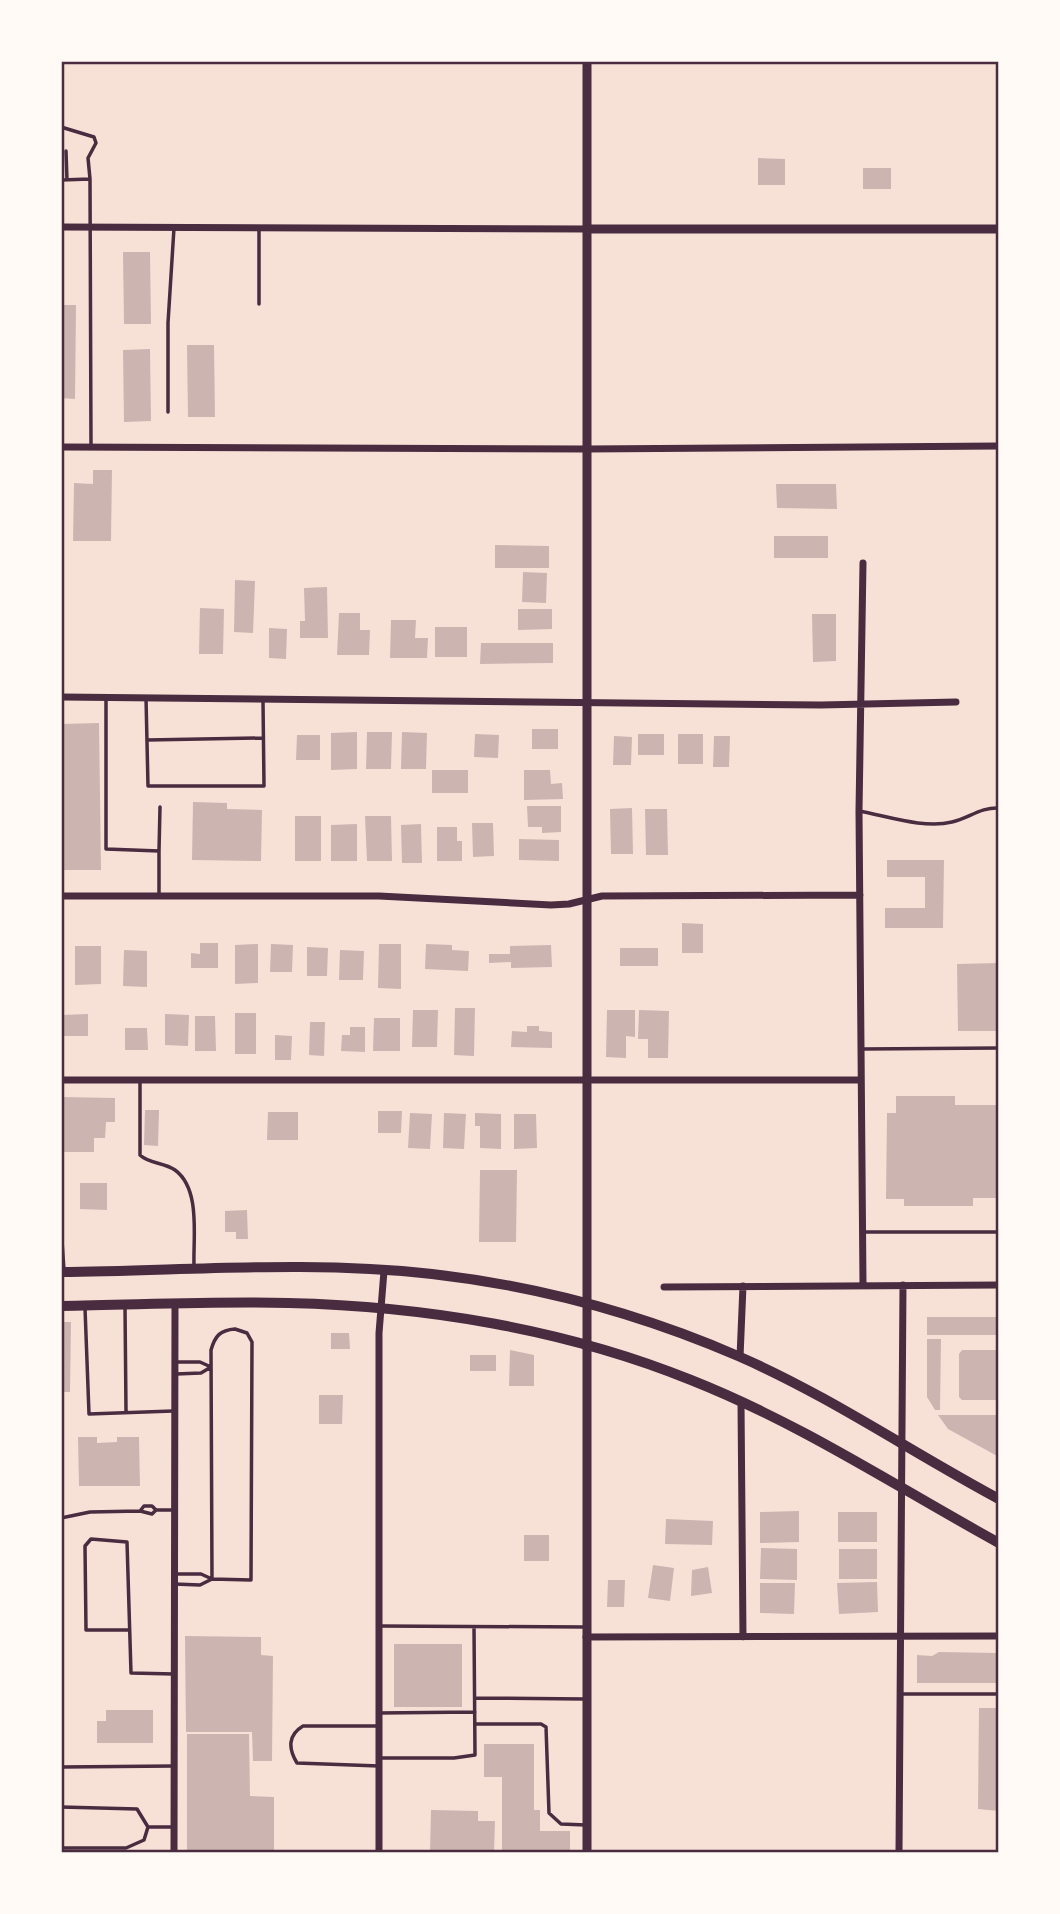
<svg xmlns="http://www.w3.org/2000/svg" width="1060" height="1914" viewBox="0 0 1060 1914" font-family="'Noto Sans',sans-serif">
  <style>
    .building { fill: #ccb4b1 }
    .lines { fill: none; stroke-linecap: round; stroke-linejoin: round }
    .service { stroke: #4a2c40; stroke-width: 3.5 }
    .minor { stroke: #4a2c40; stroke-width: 7 }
    .tertiary { stroke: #4a2c40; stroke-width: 9 }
    .primary { stroke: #4a2c40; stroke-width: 10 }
    .neatline { fill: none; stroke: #4a2c40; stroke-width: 2.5 }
  </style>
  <rect width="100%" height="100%" fill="#f7e1d7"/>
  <path class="building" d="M758,158L785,159V185H758Z
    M863,168H891V189H863Z
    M123,252H150L151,324H124Z
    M61,305H76L75,399L61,398Z
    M187,345H214L215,417H188Z
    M150,349L151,421L124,422L123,350Z
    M93,470H112L111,541H73L74,483L93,484Z
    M776,484H836L837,509L777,508Z
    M774,536H828V558H774Z
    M495,545L549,546V568H495Z
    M523,572L547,573L546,603L522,602Z
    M235,580L255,581L253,633L234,632Z
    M327,587L328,638H300V621H305L304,588Z
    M200,608L224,609L223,654H199Z
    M518,609H552V629L518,630Z
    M339,613H360V630H370L369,655H337Z
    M812,614H836V661L813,662Z
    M391,620H416L415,638H428L427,658H390Z
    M435,627H467V657H435Z
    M269,628L287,629L286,659L269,658Z
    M481,643H553V663L480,664Z
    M99,723L101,870H61V724Z
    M532,729H558V749H532Z
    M357,732V769L331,770V733Z
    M367,732H392L391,769H366Z
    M402,732L427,733L426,769H401Z
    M475,734L499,735L498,758L474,757Z
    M638,734H664V755H638Z
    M678,734H703V764H678Z
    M297,735H320V760H296Z
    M614,736L632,737L631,765H613Z
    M714,736H730L729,767H713Z
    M432,770H468V793H432Z
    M524,770H550L551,784L562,783L563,799L524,800Z
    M193,802L227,803V809L262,810L261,861L192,860Z
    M527,806H561V832L542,833V827H528Z
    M632,808L633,854H611L610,809Z
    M645,809H667L668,855H646Z
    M295,816H321V861H295Z
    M365,816H391L392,861H367Z
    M472,823H493L494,856L473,857Z
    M357,824V861H331V825Z
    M421,824L422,863H402L401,825Z
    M437,827H457V841H462V861H437Z
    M519,839L559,840V861L519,860Z
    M887,860H944L943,928H885V908H925V877H887Z
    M682,923L703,924V953H682Z
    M200,943H218V968H191V953L200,954Z
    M258,944V983L235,984V945Z
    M271,944L293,945L292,972H270Z
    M379,944H401V989L378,988Z
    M426,944L452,945V950L469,951L468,971L425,969Z
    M551,945L552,967L511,968V962L489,963V954H510V946Z
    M75,946H101V984L75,985Z
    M307,947L328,948L327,976H307Z
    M620,948H658V966H620Z
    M124,950L147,951V987L123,986Z
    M340,950L364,951L363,980H339Z
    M999,963V1031H958L957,964Z
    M455,1008H475L474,1056L454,1055Z
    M413,1010H438L437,1047H412Z
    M607,1010H635V1037L626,1036V1058L606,1057Z
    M639,1010L669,1011L668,1058H648V1039H638Z
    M235,1013H256V1054H235Z
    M88,1014V1036H63L62,1015Z
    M165,1014L189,1015L188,1046L165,1045Z
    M195,1016H215L216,1051H195Z
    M374,1018H400V1051H373Z
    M310,1022H325L324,1056L309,1055Z
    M527,1026H539V1031L552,1032V1048L511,1047L512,1031L527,1032Z
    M350,1027H365V1052L341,1051L342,1035H350Z
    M125,1028H147L148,1050H125Z
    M275,1035L292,1036L291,1060H275Z
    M896,1096H955V1105H999V1198H973V1206H904V1199H886L887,1113H896Z
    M61,1097L115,1098V1122H106L105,1138H94V1152H61Z
    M145,1110H159L158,1146L144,1145Z
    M378,1111H402L401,1133H378Z
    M268,1112H298V1140H267Z
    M410,1113L432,1114L430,1149L408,1148Z
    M444,1113L466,1114L464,1149L443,1148Z
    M475,1113L501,1114V1149L480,1148V1126H475Z
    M514,1114H536L537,1148L514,1149Z
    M480,1170H517L516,1242H479Z
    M80,1183H107V1210L80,1209Z
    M247,1210L248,1239H236V1232H225V1211Z
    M927,1317H999V1335H927Z
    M61,1322H71L70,1392H61Z
    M331,1333H349L350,1349H331Z
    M927,1339H941L940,1410H935L927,1397Z
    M510,1350L534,1355V1386H509Z
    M962,1350H999V1400H962L959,1397V1354Z
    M470,1355H496V1371H470Z
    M319,1395H343L342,1424H319Z
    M938,1415H999V1457L948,1429Z
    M78,1437H97V1443L117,1442V1437H139L140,1486H79Z
    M799,1511V1542L760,1543V1512Z
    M838,1512H877V1542H838Z
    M666,1519L713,1521L712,1545L665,1544Z
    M524,1535H549V1561H524Z
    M761,1548L797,1549V1580L760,1579Z
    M839,1549H877V1579H839Z
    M653,1565L674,1568L670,1601L648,1598Z
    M708,1567L712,1593L691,1596L692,1570Z
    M608,1580H625L624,1607H607Z
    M877,1582L878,1612L839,1614L837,1583Z
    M760,1583H795L794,1614L760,1613Z
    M185,1636L261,1637V1655L273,1656L272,1761H253L252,1732H186Z
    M394,1644H462V1707H394Z
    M939,1652L999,1653V1683H917V1655L932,1656Z
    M979,1708H999V1811L978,1809Z
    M106,1710H153V1743H97V1721H106Z
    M187,1734H249L250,1796L274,1797V1853H187Z
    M484,1744H534V1810H540V1831H570V1853H502V1777H484Z
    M431,1810L478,1811V1821H495L494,1853H430Z"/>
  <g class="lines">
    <path class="service" d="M61,127L94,137L96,143L88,158L90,179
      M66,151L67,180
      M61,180L90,179L91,445
      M259,304V229
      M168,412V323L174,228
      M146,698L148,786H264L263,701
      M106,699V849L159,851V895
      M147,740L263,738
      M859,811C887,816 924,829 952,822C969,818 981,807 999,808
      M159,851L160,807
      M862,1049L999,1048
      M140,1080V1155C149,1164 164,1162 175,1170C201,1189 193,1237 194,1265
      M61,1226L64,1270
      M864,1232H999
      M125,1307L126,1411
      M85,1308L89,1414L173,1411
      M235,1329L247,1333L252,1342L251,1580L212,1579L211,1350C215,1336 220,1330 235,1329Z
      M175,1362H200L211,1367
      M176,1374L201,1373L211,1367
      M156,1510L152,1506H144L140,1511L152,1514L156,1510H174
      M61,1518L90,1512L140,1511
      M174,1574H201L212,1579
      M174,1584L200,1585L212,1579
      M380,1626L585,1627
      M129,1630H86L85,1546L91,1539L127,1542L131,1673L174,1674
      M902,1694H999
      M475,1698L585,1699
      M379,1713L475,1712
      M475,1724H541L546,1727L549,1813L561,1824L586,1825
      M377,1726H303C288,1735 288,1748 297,1763L379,1766
      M379,1758H454L475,1755L474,1627
      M61,1767L174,1766
      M61,1807L137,1809L148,1827L144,1840L126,1848H61
      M148,1827H172"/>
    <path class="minor" d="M61,227L588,229
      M61,447L587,449L999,446
      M863,563L859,811L863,1284
      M61,697L821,705L956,702
      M61,896H379L551,905L569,904L602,896L860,895
      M61,1080H860
      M664,1287L999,1285
      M740,1357L743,1286
      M741,1402L743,1637
      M586,1637L999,1636
      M174,1853L175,1305
      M379,1853V1333L384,1271
      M899,1853L903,1285"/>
    <path class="tertiary" d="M588,229H999
      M587,1853V61"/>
    <path class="primary" d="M61,1272C184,1271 310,1260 432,1274C538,1286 641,1314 738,1356C830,1396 911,1452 999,1499
      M61,1306C137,1305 213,1301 288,1303C424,1306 565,1329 691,1380C802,1424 895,1486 999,1543"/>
  </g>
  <rect width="1060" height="1914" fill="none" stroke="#fffaf5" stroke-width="126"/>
  <rect x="63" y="63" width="934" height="1788" class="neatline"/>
</svg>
